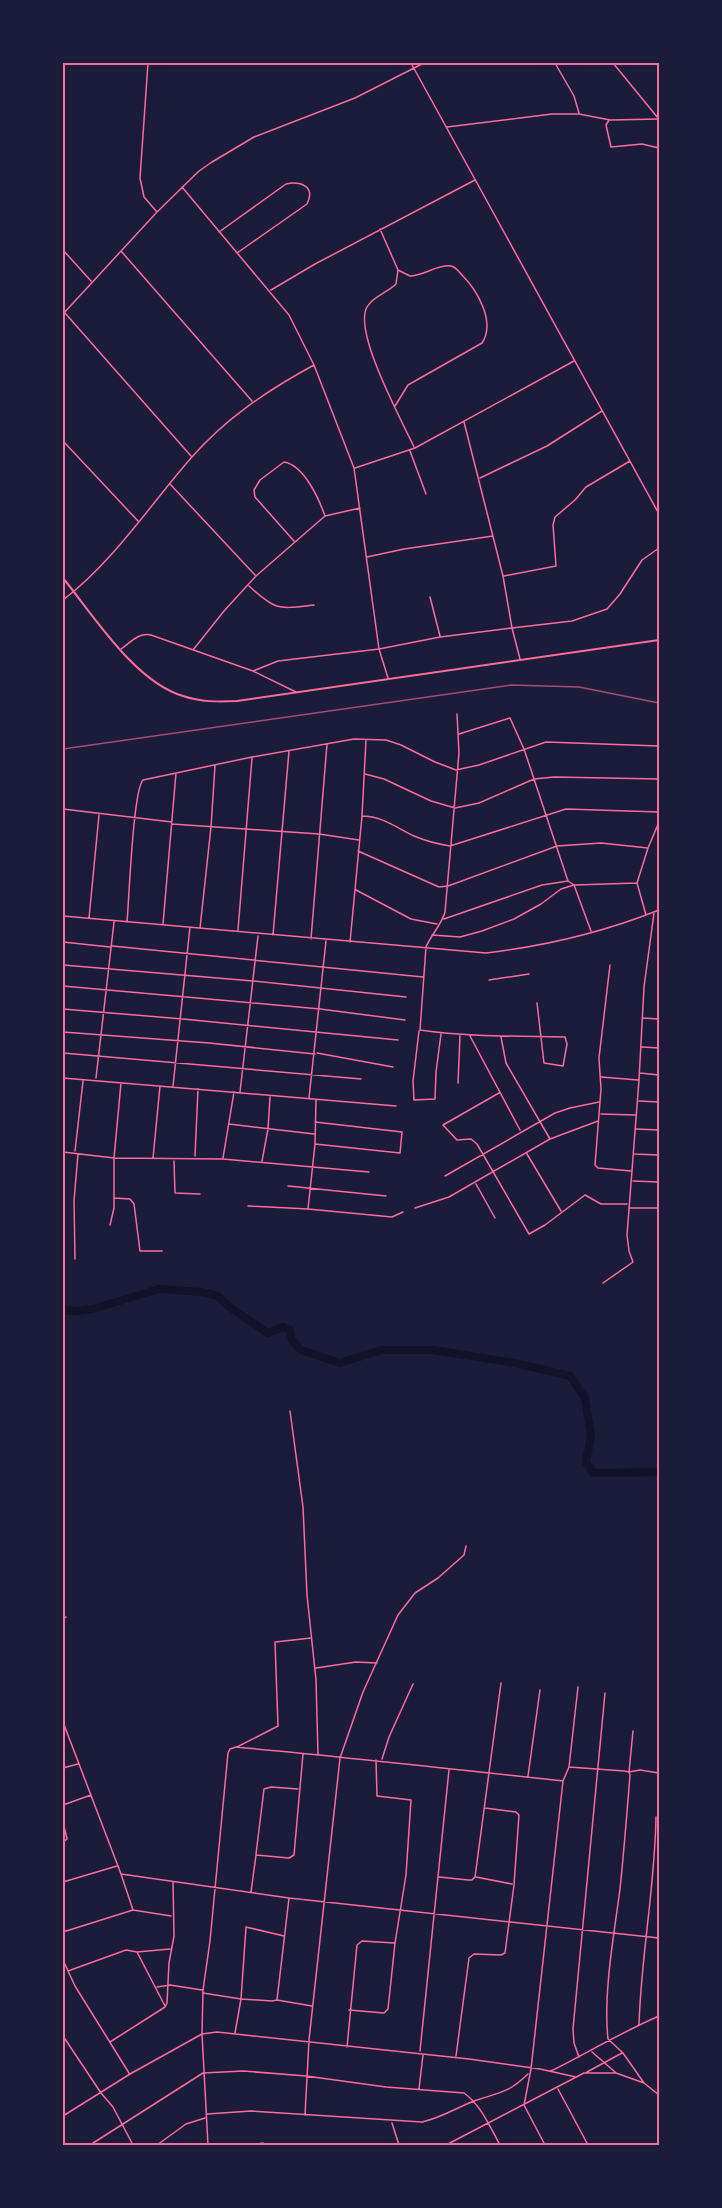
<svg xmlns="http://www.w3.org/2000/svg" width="722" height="2208" viewBox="0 0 722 2208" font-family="'Fira Sans',sans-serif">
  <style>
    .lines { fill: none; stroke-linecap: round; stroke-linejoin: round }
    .river { stroke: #12122b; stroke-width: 8 }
    .minor { stroke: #ff6b9d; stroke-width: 1.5 }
    .tertiary { stroke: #ff6b9d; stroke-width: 2 }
    .rail { stroke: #a44b75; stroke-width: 1.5 }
    .neatline { fill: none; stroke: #ff6b9d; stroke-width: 2 }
  </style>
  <rect width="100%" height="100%" fill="#1b1b3a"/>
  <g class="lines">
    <path class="river" d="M63,1310L76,1311L93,1309L159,1289L202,1292L218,1296L228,1306L268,1333L283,1327L290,1330L292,1340L301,1350L340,1363L381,1350H433L515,1363L570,1376L585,1398L591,1436L586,1462L593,1473L655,1472L659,1470"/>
    <path class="minor" d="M148,63L140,178L144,197L157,212
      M411,63L659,514
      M555,63L574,96L579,113
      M613,63L658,118
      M609,120L606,125L611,147L642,144L659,148
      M447,127L552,114H579L610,120L659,119
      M182,187L289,315L314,365L354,468L379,649L388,678
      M380,229L398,270L410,276C423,276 438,264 451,266C456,267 459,272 462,275C477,290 496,322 482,343L408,385L395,406
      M219,232L286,184C300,181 316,186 307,204L237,253
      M63,250L91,281
      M121,251L252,401
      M398,270L396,284C387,293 373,296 367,307C353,332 402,421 414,447
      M271,290L315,264L475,180
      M65,313L191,456
      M63,314L157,212L199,171L212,162L254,137L355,98L424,63
      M63,441L138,521
      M410,451L426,494
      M355,468L415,448L574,361
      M480,478L547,446L602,411
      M170,484L255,575
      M294,541L255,497L254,490L260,480L284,462C304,465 319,499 325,516
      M367,557L404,549L493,536
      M504,576L556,566L553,525L555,517L575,500L586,487L630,461
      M249,586C276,611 278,609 314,605
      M430,597L440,636
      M63,600C113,562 150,505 191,458C226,418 268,390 314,365
      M121,649C131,642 139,632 151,635L253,671L296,692
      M193,650L224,611L256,576L295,542L325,516L360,508
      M520,659L512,628L572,621L607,609L620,594L642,560L659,548
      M253,671L278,661L379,649L440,637L512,628L503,576L464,422
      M457,714L459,753L445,912C442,924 431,935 426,947L420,1030C468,1037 516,1036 565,1037L567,1044L563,1066L544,1063L537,1003
      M459,734L510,718L524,749L568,881L574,885L591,931
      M365,774L384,779L431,801L455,808L479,803L534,779L554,777L659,779
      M63,809L172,822
      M362,816C382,816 397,828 414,836C426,841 437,844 450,846L566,809L659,812
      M172,824L319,834L359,840
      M358,851L439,887L448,886L557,846L601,843L648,848
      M356,890L411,919L437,924
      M646,915L637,883L648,848L659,822
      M63,916L486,953C545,946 604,932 659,910
      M89,918L99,815
      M444,919L542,885L568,881
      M127,922C129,901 133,790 143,780L252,757L354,739L386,740L401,745L435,762L456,770L479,765L546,742L659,746
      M163,924L176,773
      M200,928L211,827L215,766
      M238,930L252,758
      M273,935L289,751
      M432,935L460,937L482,931L514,919L541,904L561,889L574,885L637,883
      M311,939L327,744
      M63,942L110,947
      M350,942L362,816L366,740
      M112,946L423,977
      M63,965L253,981L406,997
      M610,965L599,1058L601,1089L595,1165L598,1168L631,1171
      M489,980L529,974
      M63,986L320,1009L405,1020
      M63,1009L183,1019L398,1040
      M643,1018L659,1019
      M419,1031L413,1081L414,1100L435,1099L436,1072L441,1034
      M63,1032L209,1043L315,1054
      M470,1036L520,1130
      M501,1037L506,1063L550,1139
      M642,1047L659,1048
      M63,1053L361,1079
      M317,1053L393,1067
      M640,1073L659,1075
      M601,1077L638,1080
      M63,1078L396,1106
      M96,1078L114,922
      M458,1083L460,1036
      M173,1086L190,927
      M240,1092L258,936
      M499,1093L443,1125L457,1140L471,1139L477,1144L529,1234L545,1225L585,1195L601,1204H627
      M309,1098L326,941
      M639,1101L659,1102
      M601,1114L635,1115
      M315,1122L402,1132L400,1153L315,1144
      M229,1124L314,1134
      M636,1129L659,1130
      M75,1151L83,1081
      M63,1152L114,1158L223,1159L369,1172
      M527,1154L561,1211
      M634,1154L659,1155
      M195,1156L198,1089
      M153,1158L160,1086
      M223,1158L234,1092
      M174,1161L175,1193L200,1194
      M262,1161L268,1129L270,1097
      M445,1176L555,1113L570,1108L599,1102
      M633,1181L659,1182
      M476,1184L495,1218
      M288,1186L386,1196
      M114,1198L130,1199L134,1204L140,1251H162
      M248,1206L308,1209L392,1217L403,1212
      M415,1208L449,1197L550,1139L598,1121
      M630,1208H659
      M308,1209L315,1144L316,1100
      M110,1225L114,1208V1158L121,1083
      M75,1259L74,1201L78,1154
      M603,1283L633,1262L629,1251L627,1235L639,1080L644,987L654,913
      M290,1411L303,1507L307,1595L316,1680L318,1755
      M63,1619L66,1617
      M316,1668L356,1662L377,1663
      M63,1722L121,1874L133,1910
      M633,1731L629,1772L640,1770L659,1773
      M237,1747L278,1726L275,1642L311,1638
      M382,1759L389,1737L413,1684
      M569,1767L624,1771L629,1772L630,1775C627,1813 624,1851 620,1889C614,1935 603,1994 608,2039L623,2053L644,2083
      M63,1768L78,1764
      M528,1776L540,1690
      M63,1805L91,1795
      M63,1822L67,1839L63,1842
      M256,1854L264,1789L271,1787L298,1789
      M121,1874L289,1898L659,1938
      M439,1877L468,1880H472L475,1877L501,1683
      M476,1877L512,1884
      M63,1882L117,1866
      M251,1892L256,1855L289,1858L294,1855L303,1754
      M289,1898L277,2000L312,2006
      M63,1932L133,1910L171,1916
      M137,1952L165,2006
      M63,1960L75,1986L129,2073
      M68,1971L126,1950L137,1952L170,1949
      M157,1987L170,1985L202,1990
      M203,1993L241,1999L235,2033
      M277,2000L272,2001L241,1999L246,1927L284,1936
      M349,2010L384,2013L388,2009L395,1943L406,1875L411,1800L377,1796L376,1760
      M639,2025C641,1955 655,1887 656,1817
      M63,2036L101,2093L113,2107L133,2145
      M110,2042L165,2007L167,2003L169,1963L174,1936L173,1882
      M347,2047L357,1945L362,1941L394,1943
      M420,2051L449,1770
      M592,2052L615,2072
      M456,2056L469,1958L474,1954L501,1955L505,1953L514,1885L519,1815L516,1812L485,1808
      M579,2057L574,2043L573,2029L605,1693
      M551,2071C587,2053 622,2032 659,2016
      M587,2072L622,2053
      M419,2089L423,2055
      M558,2089L588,2145
      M207,2114L251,2111L422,2122C441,2118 456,2108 474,2101C500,2092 507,2094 528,2074
      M305,2115L309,2040L340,1758L363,1692L398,1615L415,1593L438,1578L464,1555L466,1546
      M63,2116L130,2074L202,2034L217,2032L469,2059L540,2069L576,2077
      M392,2123L399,2145
      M90,2145L203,2073L243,2071L306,2076L386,2087L464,2093C481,2105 490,2127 500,2145
      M157,2145L186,2124L205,2118
      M208,2145L202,2034L203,1990L210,1941L228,1753L230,1749L236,1747C346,1757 454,1769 563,1781
      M251,2145L263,2143
      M446,2145L584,2073H616L644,2083L659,2095
      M545,2145L524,2105L531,2069L563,1781L569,1767L578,1687"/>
    <path class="tertiary" d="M63,578C94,616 135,682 183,696C201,702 218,702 237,701L659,640"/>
    <path class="rail" d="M63,749L511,685L579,687L659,703"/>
  </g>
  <rect width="722" height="2208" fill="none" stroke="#1b1b3a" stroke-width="129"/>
  <rect x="64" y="64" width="594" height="2080" class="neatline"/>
</svg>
